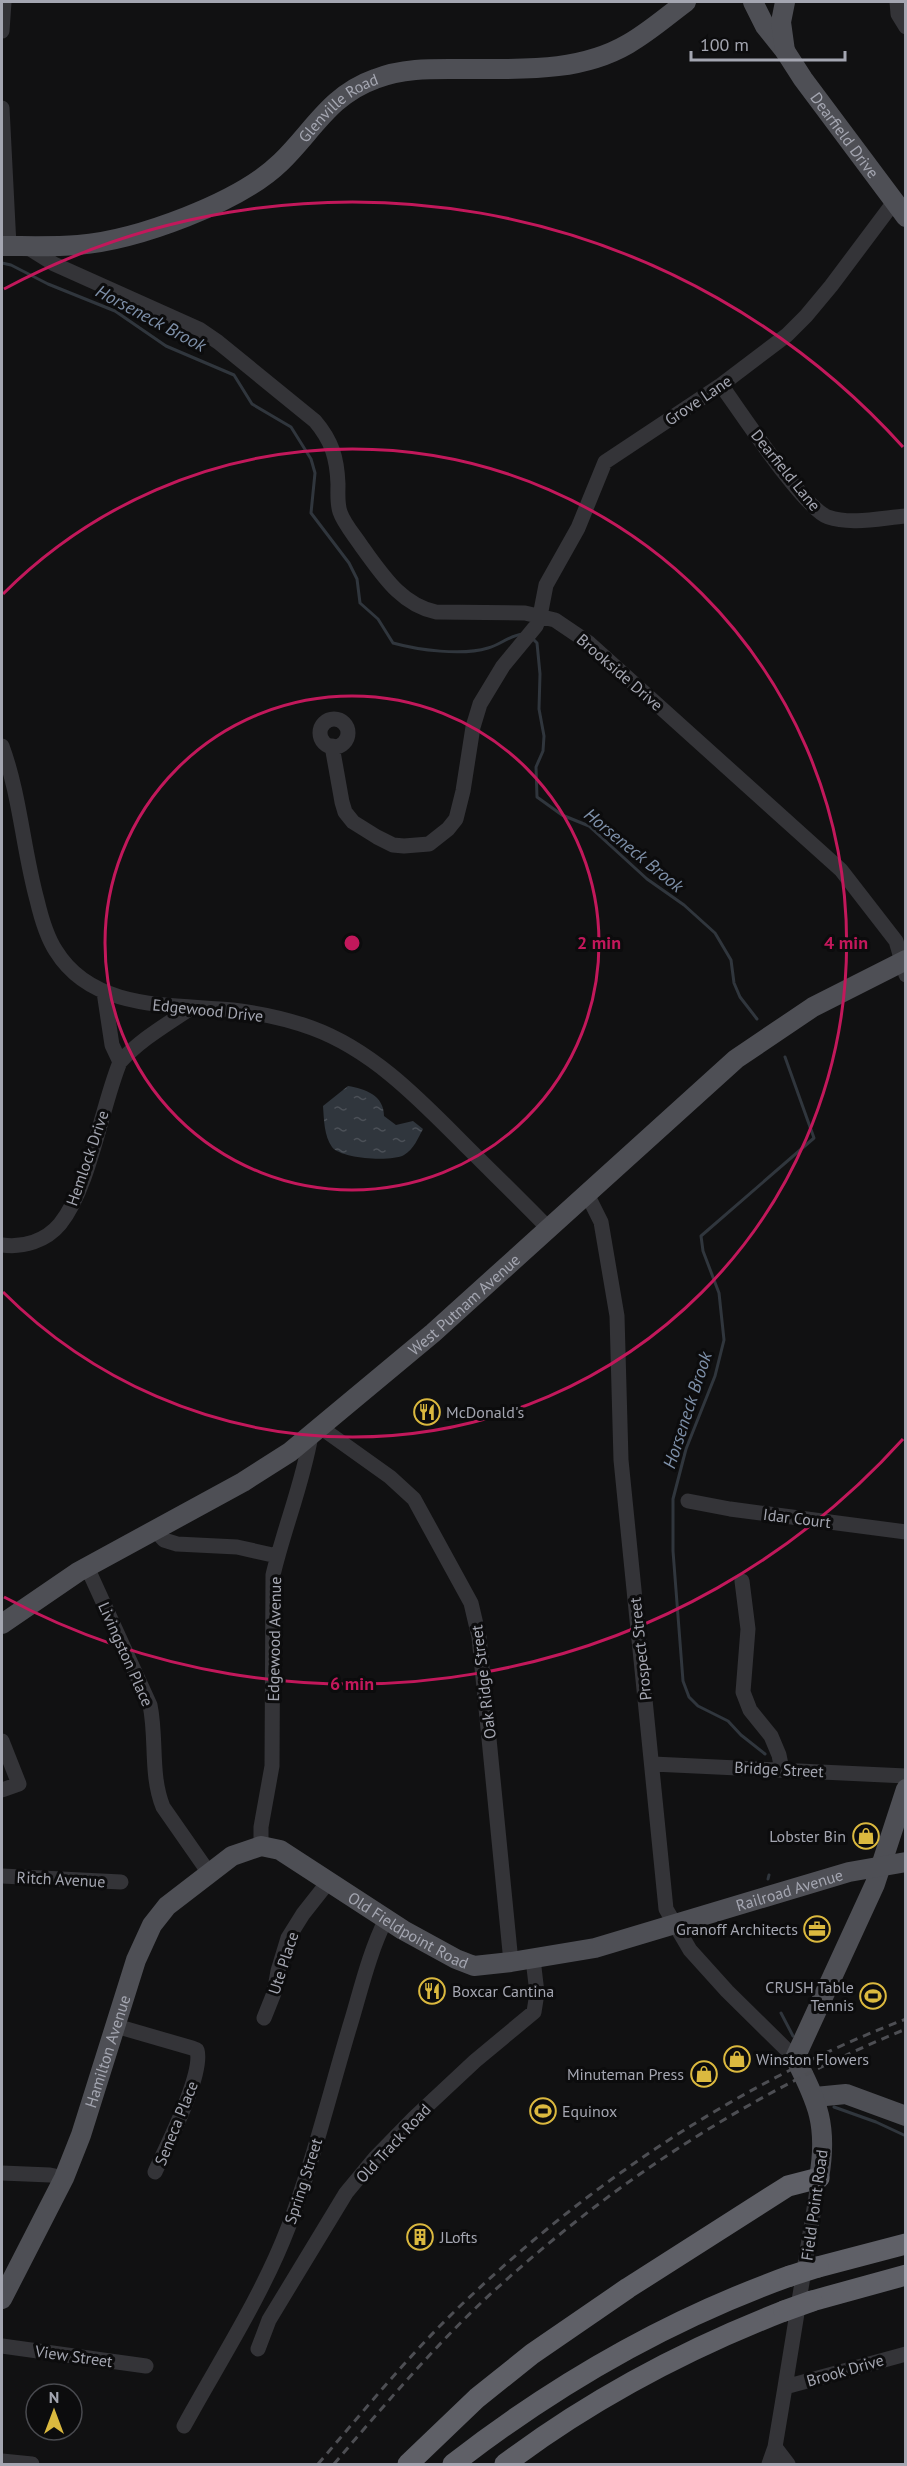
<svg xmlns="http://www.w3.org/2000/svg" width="907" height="2466" viewBox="0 0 907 2466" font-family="'PT Sans',sans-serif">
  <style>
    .water { fill: url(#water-ripples) }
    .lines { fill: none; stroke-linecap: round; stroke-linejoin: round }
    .stream { stroke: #30363d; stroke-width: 3 }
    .minor { stroke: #343438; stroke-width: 15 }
    .major { stroke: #4e4f55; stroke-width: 20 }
    .highway { stroke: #5f6067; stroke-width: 21 }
    .rail { stroke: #4d4e53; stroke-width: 3; stroke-dasharray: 8 6; stroke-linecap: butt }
    .highway-bridge { stroke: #5f6067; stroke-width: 21 }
    .ring { fill: none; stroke: #c2185b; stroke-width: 3 }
    .labels { text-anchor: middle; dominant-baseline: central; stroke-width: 6; stroke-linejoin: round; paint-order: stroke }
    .street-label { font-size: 16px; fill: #a4a6b1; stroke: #0c0c0d }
    .poi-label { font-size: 16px; fill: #a4a6b1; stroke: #0c0c0d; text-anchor: start }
    .water-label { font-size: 18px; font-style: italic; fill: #7e90a9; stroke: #0c0c0d }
    .centre { fill: #c2185b; stroke: #0c0c0d; stroke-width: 3 }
    .ring-label { font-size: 18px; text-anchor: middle; font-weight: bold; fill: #c2185b; stroke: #0c0c0d; stroke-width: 6; stroke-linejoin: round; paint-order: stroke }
  </style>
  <defs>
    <pattern id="water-ripples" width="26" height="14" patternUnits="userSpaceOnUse" patternTransform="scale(1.5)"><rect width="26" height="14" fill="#30363d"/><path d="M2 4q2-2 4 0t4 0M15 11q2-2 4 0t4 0" fill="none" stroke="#4b5057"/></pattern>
  </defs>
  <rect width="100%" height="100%" fill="#111112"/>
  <path class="water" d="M348,1086C365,1089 384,1095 384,1116L396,1125L413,1121L423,1129C418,1138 414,1149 404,1155C391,1162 341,1159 332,1147C324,1136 324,1119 323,1106Z"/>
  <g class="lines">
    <path class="stream" d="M2,263L11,265L48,284L115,311L166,346L234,375L252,404L291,427L311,459L315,473L311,513L349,563L357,579L360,603L378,619L393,643C418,650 462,656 488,648C500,645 510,635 523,634
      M532,638L537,643L540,674L539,709L544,736L543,751L536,767L537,797L562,815L589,826L647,879L684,905L715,933L731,960L734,983L740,997L757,1019
      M765,1754L741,1735L728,1721L698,1706L689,1697L683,1681L673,1551V1499L686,1449L715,1376L724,1340L719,1293L703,1251L701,1236L814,1138L785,1057
      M768,1879L769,1875
      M781,2013L793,2036
      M834,2107L876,2122L906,2136"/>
    <path class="minor" d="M897,2L898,14L906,27
      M2,31L4,2
      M2,108L9,246
      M27,247L54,264L199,329L218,342L315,421C332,441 337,458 338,484C338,493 337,503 340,512C344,524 355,536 362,547C382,574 401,605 436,612L525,613L555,620L589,643L841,870L896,941L906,975
      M721,385C740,411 804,509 828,517C851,525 881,518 906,516
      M320 733a14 14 0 1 1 28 0a14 14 0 1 1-28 0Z
      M2,746C20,795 23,849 37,900C41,917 46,936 56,951C93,1011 171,1004 233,1010C259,1013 287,1019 312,1028C375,1051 423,1103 469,1149C496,1176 523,1202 549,1229
      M332,746L342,802L345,812L353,822L377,837L393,845L404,846L429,844L448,829L456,819L463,791L473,727L480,704L503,666L536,626L540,616L546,585L578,528L605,462L721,385L787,335L806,316L831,286L894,202
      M120,1062C141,1039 166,1025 191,1008
      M587,1194L601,1222L617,1316L621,1460L666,1909L690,1950L727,1991L795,2058
      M2,1245C23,1248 46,1241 60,1224C90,1187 101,1108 120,1062L112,1045L104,992
      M320,1427L390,1477L414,1499L471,1603L479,1637L511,1962
      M688,1501L730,1509L906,1532
      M155,1530L164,1540L177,1544L237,1547L277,1556
      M87,1567L150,1705C157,1739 150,1775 163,1807L209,1873
      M742,1581L748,1629L743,1692L750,1710L771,1736L779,1755L782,1770
      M2,1741L19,1784L2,1790
      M653,1764L906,1776
      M261,1846V1827L272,1766L273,1575C284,1528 303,1483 311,1435
      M2,1876L121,1882
      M264,2018L274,1993L278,1971L288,1938L303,1914L329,1881
      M116,2026L192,2048L197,2050C204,2074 166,2147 155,2172
      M2,2173L50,2175L64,2178
      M2,2346L146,2366
      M258,2349L269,2320L346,2193L375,2158L414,2118L475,2061L534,2012L537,1993L533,1959
      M785,2387L906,2354
      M184,2426C219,2362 262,2296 288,2228C314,2160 331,2088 352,2019C362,1985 370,1951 386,1919
      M775,2447L788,2464
      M2,2461L32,2464
      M769,2464L775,2447L785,2387L819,2178"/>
    <g class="major">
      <path id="s1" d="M753,2L765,26L785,51L803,79L906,217"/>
      <path d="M785,2L781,22L785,51"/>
      <path id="s2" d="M2,246C27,246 53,247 78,245C137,240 239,203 281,162C313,131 330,95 375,79C405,67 437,69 469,69C523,69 580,72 628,44C649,32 667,16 686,2"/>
      <path id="s3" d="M2,1624L78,1572L243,1482L290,1452L433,1333L736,1059L813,1007L906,960"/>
      <path d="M815,2097L846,2094L906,2116"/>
      <path d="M819,2178C828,2126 818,2103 795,2058L875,1884L906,1789"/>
      <path id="s4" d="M2,2299L64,2178L81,2135L136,1960L152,1925L167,1906L232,1856L261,1846L280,1850L403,1930L456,1959L474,1966L511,1962L595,1948L849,1872L906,1862"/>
    </g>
    <path class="highway" d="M818,2267L906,2244
      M812,2301L906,2275
      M408,2464L477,2398L532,2354L628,2288L788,2186L819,2178
      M453,2464C556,2384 667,2320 790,2276
      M505,2464C590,2400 684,2350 784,2311"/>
    <path class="rail" d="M318,2464C368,2406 417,2345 474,2293C599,2176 745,2080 906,2019
      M334,2464C381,2409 431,2350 484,2300C608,2185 749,2093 906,2029"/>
    <path class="highway-bridge" d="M790,2276L818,2267
      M784,2311L812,2301"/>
  </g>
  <g class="ring">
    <circle cx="352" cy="943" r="247"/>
    <path d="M3 594A494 494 0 1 1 3 1292"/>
    <path d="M903 1439A741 741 0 0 1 4 1597M4 289A741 741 0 0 1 903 447"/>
  </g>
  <defs>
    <g id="restaurant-ring" transform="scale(1.35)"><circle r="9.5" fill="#0c0c0d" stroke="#dbb93f" stroke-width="1.5"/><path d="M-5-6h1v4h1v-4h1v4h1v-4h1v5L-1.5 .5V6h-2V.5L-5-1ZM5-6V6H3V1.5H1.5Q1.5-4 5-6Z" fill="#dbb93f"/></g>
    <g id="shop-ring" transform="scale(1.35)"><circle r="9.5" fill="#0c0c0d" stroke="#dbb93f" stroke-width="1.5"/><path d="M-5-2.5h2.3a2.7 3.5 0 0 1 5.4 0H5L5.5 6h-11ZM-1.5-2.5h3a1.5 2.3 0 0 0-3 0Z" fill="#dbb93f"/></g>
    <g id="office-ring" transform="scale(1.35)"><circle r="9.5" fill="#0c0c0d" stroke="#dbb93f" stroke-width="1.5"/><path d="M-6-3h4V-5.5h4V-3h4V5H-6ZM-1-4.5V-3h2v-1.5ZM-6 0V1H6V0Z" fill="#dbb93f"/></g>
    <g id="stadium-ring" transform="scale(1.35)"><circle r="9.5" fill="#0c0c0d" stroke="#dbb93f" stroke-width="1.5"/><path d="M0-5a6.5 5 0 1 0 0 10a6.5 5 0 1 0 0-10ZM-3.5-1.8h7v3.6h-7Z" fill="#dbb93f"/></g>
    <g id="building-ring" transform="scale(1.35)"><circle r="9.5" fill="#0c0c0d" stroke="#dbb93f" stroke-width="1.5"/><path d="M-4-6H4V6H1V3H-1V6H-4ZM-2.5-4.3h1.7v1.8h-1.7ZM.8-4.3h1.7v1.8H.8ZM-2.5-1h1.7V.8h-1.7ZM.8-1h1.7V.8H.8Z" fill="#dbb93f"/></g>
  </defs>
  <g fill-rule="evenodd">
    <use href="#restaurant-ring" x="427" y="1412"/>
    <use href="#shop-ring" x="866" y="1836"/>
    <use href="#office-ring" x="817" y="1929"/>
    <use href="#restaurant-ring" x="432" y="1991"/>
    <use href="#stadium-ring" x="873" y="1996"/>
    <use href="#shop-ring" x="737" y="2059"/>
    <use href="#shop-ring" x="704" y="2074"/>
    <use href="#stadium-ring" x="543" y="2111"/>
    <use href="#building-ring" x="420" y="2237"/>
  </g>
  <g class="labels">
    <g class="street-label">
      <text stroke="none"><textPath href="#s2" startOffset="378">Glenville Road</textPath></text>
      <text stroke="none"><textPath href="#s1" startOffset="162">Dearfield Drive</textPath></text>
      <text transform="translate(698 400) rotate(-34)">Grove Lane</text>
      <text transform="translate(786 470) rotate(51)">Dearfield Lane</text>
      <text transform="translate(620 672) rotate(41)">Brookside Drive</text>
      <text transform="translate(208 1010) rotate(6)">Edgewood Drive</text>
      <text transform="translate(87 1158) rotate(-71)">Hemlock Drive</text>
      <text stroke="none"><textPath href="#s3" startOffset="564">West Putnam Avenue</textPath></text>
      <text transform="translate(797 1518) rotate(7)">Idar Court</text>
      <text transform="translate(274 1639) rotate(-89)">Edgewood Avenue</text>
      <text transform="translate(640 1649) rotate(-96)">Prospect Street</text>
      <text transform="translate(126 1654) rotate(66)">Livingston Place</text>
      <text transform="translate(483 1682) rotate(-97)">Oak Ridge Street</text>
      <text transform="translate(779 1769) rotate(3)">Bridge Street</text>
      <text transform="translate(61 1879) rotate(3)">Ritch Avenue</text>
      <text stroke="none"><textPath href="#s4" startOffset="1112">Railroad Avenue</textPath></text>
      <text stroke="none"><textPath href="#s4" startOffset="712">Old Fieldpoint Road</textPath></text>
      <text transform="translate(283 1963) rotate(-72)">Ute Place</text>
      <text stroke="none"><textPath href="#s4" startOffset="270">Hamilton Avenue</textPath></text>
      <text transform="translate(176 2123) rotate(-68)">Seneca Place</text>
      <text transform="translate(393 2143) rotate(-47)">Old Track Road</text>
      <text transform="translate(303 2181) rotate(-72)">Spring Street</text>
      <text transform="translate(814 2205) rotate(-82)">Field Point Road</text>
      <text transform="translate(74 2356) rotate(8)">View Street</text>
      <text transform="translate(845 2370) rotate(-16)">Brook Drive</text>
    </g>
    <g class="poi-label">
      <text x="446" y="1412">McDonald's</text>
      <text x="846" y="1836" text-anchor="end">Lobster Bin</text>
      <text x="798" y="1929" text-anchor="end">Granoff Architects</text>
      <text x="854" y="1987" text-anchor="end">CRUSH Table<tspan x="854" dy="18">Tennis</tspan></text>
      <text x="452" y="1991">Boxcar Cantina</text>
      <text x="756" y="2059">Winston Flowers</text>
      <text x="684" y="2074" text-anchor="end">Minuteman Press</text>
      <text x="562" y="2111">Equinox</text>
      <text x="440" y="2237">JLofts</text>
    </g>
    <g class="water-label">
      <text transform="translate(151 318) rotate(28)">Horseneck Brook</text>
      <text transform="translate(634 850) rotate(39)">Horseneck Brook</text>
      <text transform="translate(687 1410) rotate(-72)">Horseneck Brook</text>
    </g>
  </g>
  <circle cx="352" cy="943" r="9" class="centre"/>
  <g class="ring-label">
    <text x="599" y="949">2 min</text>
    <text x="846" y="949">4 min</text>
    <text x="352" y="1690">6 min</text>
  </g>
  <rect width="907" height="2466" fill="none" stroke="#a4a6b1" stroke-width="6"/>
  <g transform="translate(54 2412)"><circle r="28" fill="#0c0c0d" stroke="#494a4f" stroke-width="1.5"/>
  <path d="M0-4.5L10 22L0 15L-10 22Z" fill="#dbb93f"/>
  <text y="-9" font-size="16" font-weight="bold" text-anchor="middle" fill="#a4a6b1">N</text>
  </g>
  <path d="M691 51v9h154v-9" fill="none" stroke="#a4a6b1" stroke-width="3"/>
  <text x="700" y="51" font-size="18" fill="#a4a6b1" stroke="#0c0c0d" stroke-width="4.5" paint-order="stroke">100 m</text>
</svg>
